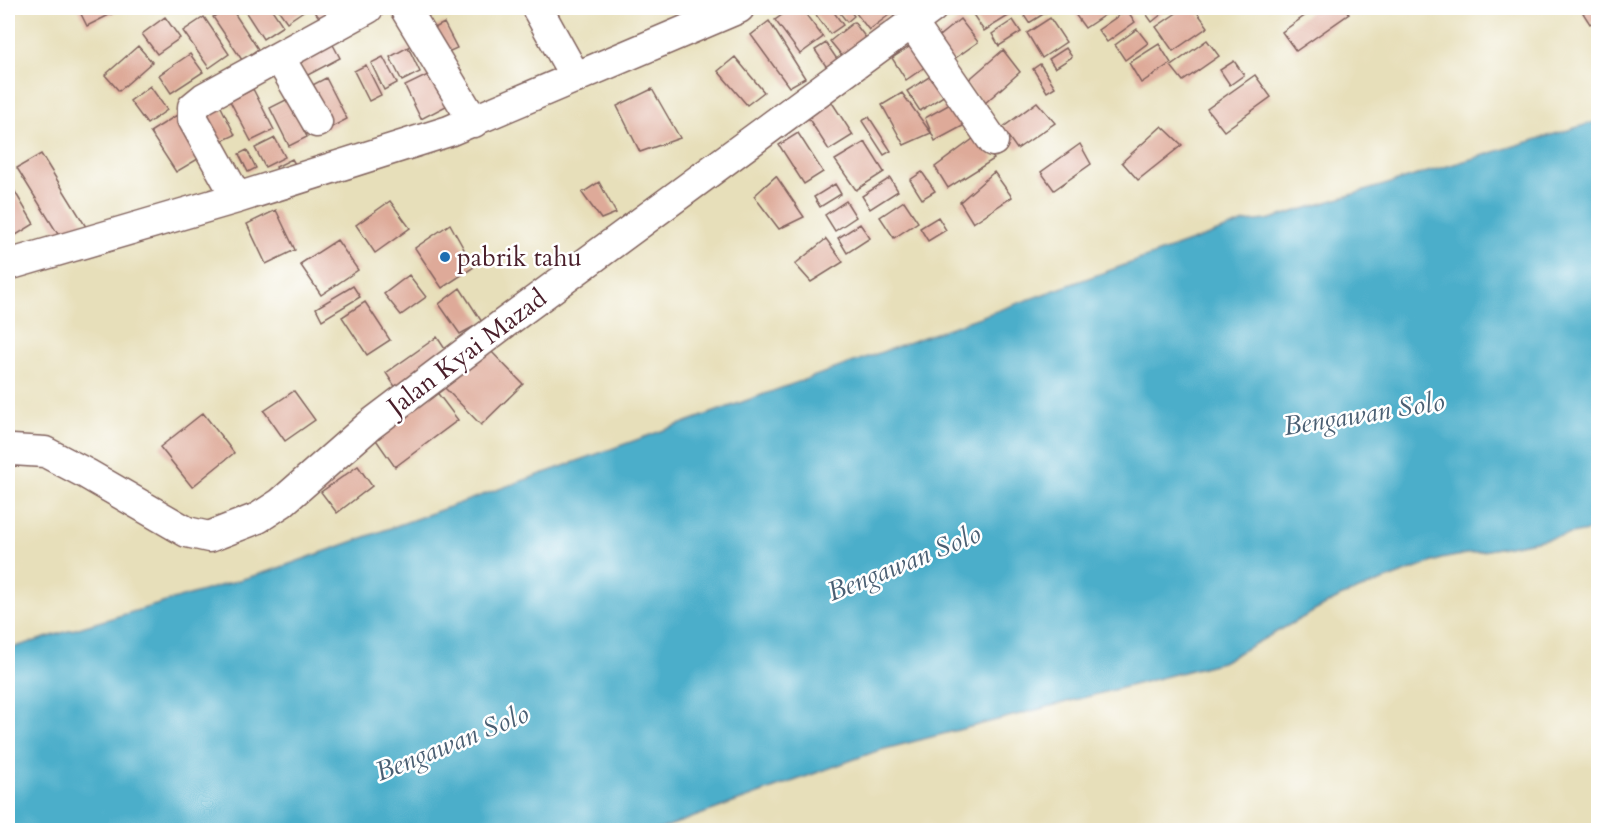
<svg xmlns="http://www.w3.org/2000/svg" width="1606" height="838" viewBox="0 0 1606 838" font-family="Cardo,serif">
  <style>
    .water { fill: #4baeca; stroke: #4a667a; stroke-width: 1.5 }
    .building { fill: #deaa99 }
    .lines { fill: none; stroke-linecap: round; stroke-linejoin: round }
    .minor-casing { stroke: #81625d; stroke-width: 33 }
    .minor { stroke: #fff; stroke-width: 30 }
    .poi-dot { fill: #1f6fb2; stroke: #fff; stroke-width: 2 }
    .labels { text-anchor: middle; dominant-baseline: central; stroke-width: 5; stroke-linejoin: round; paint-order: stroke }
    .poi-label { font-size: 26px; fill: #4a1f2b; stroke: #fff; text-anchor: start }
    .street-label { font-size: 26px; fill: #4a1f2b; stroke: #fff }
    .water-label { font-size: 27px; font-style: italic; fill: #4a5f73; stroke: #fff }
  </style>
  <rect width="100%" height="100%" fill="#fff"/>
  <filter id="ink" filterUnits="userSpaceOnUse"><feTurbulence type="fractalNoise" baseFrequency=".0167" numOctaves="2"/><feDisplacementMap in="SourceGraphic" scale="12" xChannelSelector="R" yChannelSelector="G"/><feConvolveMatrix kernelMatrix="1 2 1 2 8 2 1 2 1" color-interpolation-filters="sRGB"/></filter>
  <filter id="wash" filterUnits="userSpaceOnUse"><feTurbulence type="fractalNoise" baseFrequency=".008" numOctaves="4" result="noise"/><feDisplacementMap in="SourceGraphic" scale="24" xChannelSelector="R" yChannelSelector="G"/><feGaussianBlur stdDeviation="1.35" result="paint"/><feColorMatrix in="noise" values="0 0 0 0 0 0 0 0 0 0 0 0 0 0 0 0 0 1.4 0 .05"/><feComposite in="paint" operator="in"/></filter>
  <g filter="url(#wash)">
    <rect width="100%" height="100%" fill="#e7dfba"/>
    <path class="water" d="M1598,121V529L1441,559L1340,597L1222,662L877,751L658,830H8V649L273,570L1245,222L1267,220Z"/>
    <g id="blocks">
      <path class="building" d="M78,8H123L87,26Z
        M227,8H231L258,49L242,60L213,17Z
        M243,8H271L283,26L263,39Z
        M277,8H303L305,10L287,22Z
        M312,8H339L328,29Z
        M417,8H448L422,18Z
        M792,8H801L823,37L800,54L775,20Z
        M811,8H831L843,25L830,34Z
        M836,8H848L854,16L847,22Z
        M852,8H883L889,15L869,30Z
        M888,8H905L909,13L898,21Z
        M981,8H1005L1010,15L984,31L972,13Z
        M1019,8H1041L1045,13L1029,23Z
        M1076,8H1115L1085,28L1072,10Z
        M1142,8H1169L1152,22Z
        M1184,8H1194L1208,27L1173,51L1156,27Z
        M1316,8H1344L1349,14L1296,51L1282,32Z
        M1592,8H1598V18L1590,24L1583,13Z
        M1127,10L1135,22L1107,42L1098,30Z
        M165,17L180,38L157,54L142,34Z
        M204,17L229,54L209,68L183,31Z
        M1050,18L1066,42L1042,58L1027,33Z
        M960,19L978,42L947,64L933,41Z
        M1013,20L1021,32L999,46L992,34Z
        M769,21L805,78L789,87L751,35Z
        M854,22L866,38L843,57L830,41Z
        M444,23L457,48L441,55L429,31Z
        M1137,29L1148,43L1125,60L1115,45Z
        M1207,40L1219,56L1183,81L1171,66Z
        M331,41L340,58L306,76L297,59Z
        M918,41L932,62L906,80L892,58Z
        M826,43L843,68L832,75L815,50Z
        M1159,44L1171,63L1141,83L1129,63Z
        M138,46L152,62L119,91L105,75Z
        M408,47L420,72L402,81L390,57Z
        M1066,48L1072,57L1055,68L1049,59Z
        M1003,50L1020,72L984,104L965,83Z
        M190,54L203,72L171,93L159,75Z
        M383,57L397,83L384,90L371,63Z
        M735,57L764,92L747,105L718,71Z
        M1234,61L1244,75L1230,85L1220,70Z
        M1040,64L1055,87L1047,92L1033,69Z
        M366,65L381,95L369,101L354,71Z
        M940,70L953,90L920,111L907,91Z
        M432,73L448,105L421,119L405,86Z
        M1255,75L1271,97L1224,131L1207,109Z
        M326,78L347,119L326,130L305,89Z
        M150,86L167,110L147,124L130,101Z
        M253,89L274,130L251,141L230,101Z
        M652,89L680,138L640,152L617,106Z
        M902,93L931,133L904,145L882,105Z
        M216,97L235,135L215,144L196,107Z
        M288,99L307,137L289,146L270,108Z
        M959,99L974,120L935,141L925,118Z
        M831,101L853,135L829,150L807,116Z
        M1037,102L1055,123L1017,149L1002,128Z
        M177,115L203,156L176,172L150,132Z
        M869,117L891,151L884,155L862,121Z
        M1162,126L1182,145L1138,180L1122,162Z
        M798,133L823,172L804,184L779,145Z
        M977,136L994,159L948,188L935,167Z
        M275,138L285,157L265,167L255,148Z
        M865,142L884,172L856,190L835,160Z
        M1080,144L1091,164L1054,190L1041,172Z
        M247,150L256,168L248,172L239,154Z
        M41,154L88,230L64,244L17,168Z
        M292,159L299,171L279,178L276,167Z
        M922,172L935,191L922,199L910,180Z
        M994,172L1012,197L973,223L960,202Z
        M776,176L804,217L779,229L754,196Z
        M890,178L898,191L870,209L862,196Z
        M8,180L34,224L8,240Z
        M599,182L616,213L601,219L582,193Z
        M835,184L841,194L820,207L814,197Z
        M390,201L410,228L375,253L356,225Z
        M846,201L856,217L835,231L825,215Z
        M904,201L918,222L894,238L880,217Z
        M276,210L295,250L266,264L247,224Z
        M938,217L946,230L928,241L920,228Z
        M450,224L474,267L442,288L415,248Z
        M860,224L870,238L847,253L838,238Z
        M826,239L843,262L811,282L795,264Z
        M337,240L358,270L321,295L300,264Z
        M409,275L426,297L401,315L384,294Z
        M353,286L360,297L322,320L316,308Z
        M460,288L482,322L460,334L439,304Z
        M365,302L390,340L367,355L342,317Z
        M437,337L447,352L396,388L386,373Z
        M487,347L523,384L481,425L445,388Z
        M294,391L315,420L285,441L264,411Z
        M436,391L458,420L395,467L374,437Z
        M203,413L234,453L192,487L160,447Z
        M358,466L372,486L337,513L321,492Z"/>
    </g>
  </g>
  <g filter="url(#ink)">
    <use href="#blocks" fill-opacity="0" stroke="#81625d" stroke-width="1.5"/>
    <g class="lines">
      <g class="minor-casing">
        <path id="minor" d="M405,8L474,122
          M537,8L576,78
          M911,22L993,141
          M279,57L317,122
          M237,198L193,119V107L204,98L368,8
          M8,265L237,198L449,131L739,8
          M8,452L12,450L45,452L87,474L187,532L209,537L258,518L281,503L370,425L506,322L932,8"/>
      </g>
      <use href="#minor" class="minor"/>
    </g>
  </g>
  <circle class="poi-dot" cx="445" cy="257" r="6"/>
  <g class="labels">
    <g class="poi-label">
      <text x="457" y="257">pabrik tahu</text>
    </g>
    <g class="street-label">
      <text transform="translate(467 352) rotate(-37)">Jalan Kyai Mazad</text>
    </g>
    <g class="water-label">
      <text transform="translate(1364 414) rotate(-9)">Bengawan Solo</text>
      <text transform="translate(904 563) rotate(-22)">Bengawan Solo</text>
      <text transform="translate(452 743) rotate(-22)">Bengawan Solo</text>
    </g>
  </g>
  <rect width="1606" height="838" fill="none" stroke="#fff" stroke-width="30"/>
</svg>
